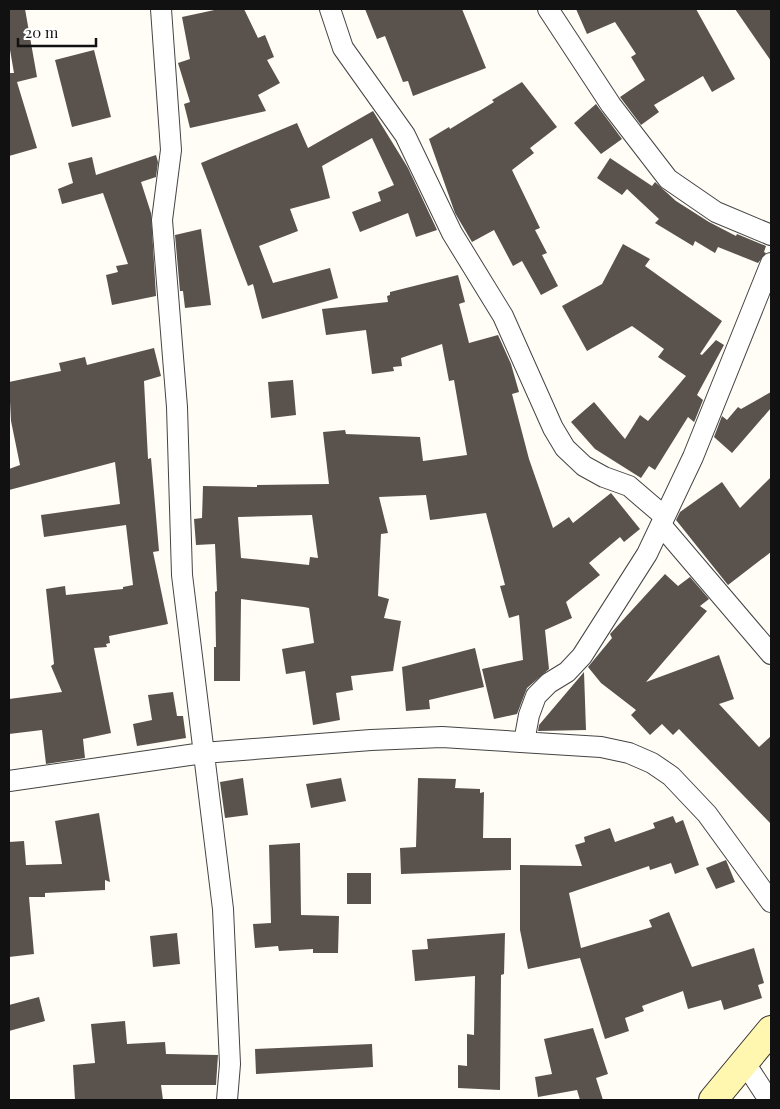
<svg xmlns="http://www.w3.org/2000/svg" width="780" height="1109" viewBox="0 0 780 1109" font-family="'Playfair Display',serif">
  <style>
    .building { fill: #5a524d; fill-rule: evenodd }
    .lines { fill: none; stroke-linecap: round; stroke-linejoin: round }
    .street-casing { stroke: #444; stroke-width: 22 }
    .secondary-casing { stroke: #333; stroke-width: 30 }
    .street { stroke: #fff; stroke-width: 20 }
    .secondary { stroke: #fff6b0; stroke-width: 28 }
  </style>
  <rect width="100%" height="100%" fill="#fffdf5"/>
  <path class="building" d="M9,9H25L37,77L17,82L37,148L9,156V73H14L9,44Z
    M219,9H244L258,38L265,35L274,57L267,60L280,83L258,95L266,111L190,128L184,104L190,102L178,63L190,59L182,17Z
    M365,9H462L486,68L413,96L408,81L403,82L385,36L377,39Z
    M576,9H696L735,79L712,92L703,76L654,105L659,112L641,125L620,97L645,80L631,57L636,54L615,22L587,34Z
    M735,9H771V61Z
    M94,50L111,117L72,127L55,60Z
    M522,82L557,127L530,148L534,153L512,170L540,228L535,230L547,253L542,255L558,286L541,295L522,261L513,266L494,230L472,242L455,213L429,139L449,127L450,129L494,102L492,100Z
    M596,104L622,139L601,154L574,123Z
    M373,111L408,168L437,230L416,237L408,213L360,232L352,212L381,201L378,192L394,185L372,138L322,166L330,198L290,209L298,231L259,246L273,283L330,268L338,298L262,319L253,284L248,286L201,163L297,123L308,148Z
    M156,155L158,162L156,177L141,182L151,213L156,296L112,305L106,275L118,272L116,266L128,264L103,193L62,204L58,189L73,183L68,163L92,157L96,175Z
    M610,158L652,186L655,182L676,201L709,222L736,236L737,234L766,246L764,252L766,253L758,263L718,247L715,253L695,241L693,246L655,223L659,219L627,189L622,195L597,178Z
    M201,229L211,305L185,308L183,291H180L175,235Z
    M623,244L650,259L645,266L722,321L700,354L702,355L716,340L724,345L697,395L703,400L695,420L694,422L688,417L655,470L649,466L641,478L595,449L571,422L594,402L625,439L640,415L648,421L686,376L658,357L664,349L632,326L587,351L562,306L602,284Z
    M458,275L465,302L459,304L469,343L498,335L511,364L519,392L512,394L529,459L553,528L569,517L573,523L611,493L640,529L624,542L620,537L589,563L600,575L566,602L572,618L545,630L549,669L527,688L517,714L494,719L482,669L523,660L519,615L509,618L500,586L505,585L486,513L430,520L426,495L379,497L388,533L381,534L378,596L389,599L384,618L401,621L393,671L351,676L353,690L336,693L340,720L313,725L305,671L286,674L282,649L314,643L309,608L304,607L241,599L240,681H214V647H216L215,592L217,591L215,544L196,545L194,519L202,518L203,486L257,487V485L329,484L323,432L345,430L346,434L420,437L423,461L467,455L454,380L449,381L442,344L401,358L402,366L393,367L394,371L372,374L366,330L326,335L322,309L388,302L387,296L390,295V292ZM312,515L318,558L310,557L309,565L241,558L238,517Z
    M154,348L161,376L144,381L148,459L151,458L159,551L153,552L168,624L109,636L110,643L106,644L107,647L94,648L111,733L83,739L85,758L46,764L42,730L9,734V699L62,692L51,666L54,664L46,589L65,586L66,595L123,589V587L133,585L126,525L44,537L41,515L120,504L115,462L9,490V469L20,465L11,421L9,382L61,371L59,363L85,357L87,365Z
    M293,380L296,415L271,418L268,382Z
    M771,392V408L732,453L714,437L722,416L727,420L738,407L741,409Z
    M771,477V552L728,585L676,520L680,512L722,482L740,508Z
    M665,574L678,586L690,577L709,599L700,606L707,611L646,682L719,655L734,699L719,704L759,747L771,736V824L679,729L673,735L662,724L650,735L631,715L636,710L601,683L588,667L612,638L610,634Z
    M475,648L484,687L429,700L430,709L406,711L402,667Z
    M584,672L586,730L538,731L539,725Z
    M173,692L177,716H183L186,738L137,746L133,724L152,720L148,695Z
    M243,778L248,815L225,818L220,782Z
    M341,778L346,801L311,808L306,784Z
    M418,778L456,779L455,788L480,789V793L484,792L483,838H511V870L401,874L400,848L416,847Z
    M99,813L110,882L105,880V890L45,893V897H29L34,954L9,957V842L24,841L26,865L62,864L55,821Z
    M673,816L676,823L683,820L699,865L675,874L671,863L650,870L649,866L569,893L581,948L652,927L649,920L669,912L692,967L754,948L764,983L758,985L762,998L724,1010L721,1000L688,1009L683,991L642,1006L644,1011L625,1018L629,1031L605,1039L580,958L528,969L520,930V865L582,866L575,845L585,842L584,837L610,828L615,842L655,828L653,823Z
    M300,843L301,915L339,916L338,953H313V949L279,951L278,946L255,948L253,924L271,923L269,845Z
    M726,860L735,882L716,889L706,868Z
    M347,873H371V904H347Z
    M177,933L180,964L153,967L150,936Z
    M505,933L504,974L501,975L500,1090L458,1088V1065L467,1066V1034L474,1035L475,976L415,981L412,950L428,949L427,939Z
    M39,997L45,1021L9,1031V1005Z
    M125,1021L127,1044L165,1042L166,1054L218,1055L216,1085H161L163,1100H75L73,1065L95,1063L91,1024Z
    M593,1028L608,1074L596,1078L603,1100H580L577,1090L538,1097L535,1077L552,1074L544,1039Z
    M372,1044L373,1067L256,1074L255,1049Z"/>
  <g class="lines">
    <g class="street-casing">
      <path id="street" d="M161,9L171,150L162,220L177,407L182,575L223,909L230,1064L227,1100
        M330,9L343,48L405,135L452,233L503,316L553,428L565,448L584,466L604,477L629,486L664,516
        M548,9L611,105L668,179L716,212L771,235
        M661,525L771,654
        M524,742L529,715L536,696L549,683L567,672L582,656L647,554L693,457L771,263
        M9,781L203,753L371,740L442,737L601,747L629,753L652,763L671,776L707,814L771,902
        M745,1063L769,1100"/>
    </g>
    <g class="secondary-casing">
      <path id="secondary" d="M713,1100L771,1030"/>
    </g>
    <use href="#street" class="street"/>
    <use href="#secondary" class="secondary"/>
  </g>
  <rect width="780" height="1109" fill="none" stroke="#111111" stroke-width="20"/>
  <path d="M18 38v8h78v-8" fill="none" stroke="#111111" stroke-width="2.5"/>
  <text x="25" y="38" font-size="15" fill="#111111" stroke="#ffffff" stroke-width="4" paint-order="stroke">20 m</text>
</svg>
